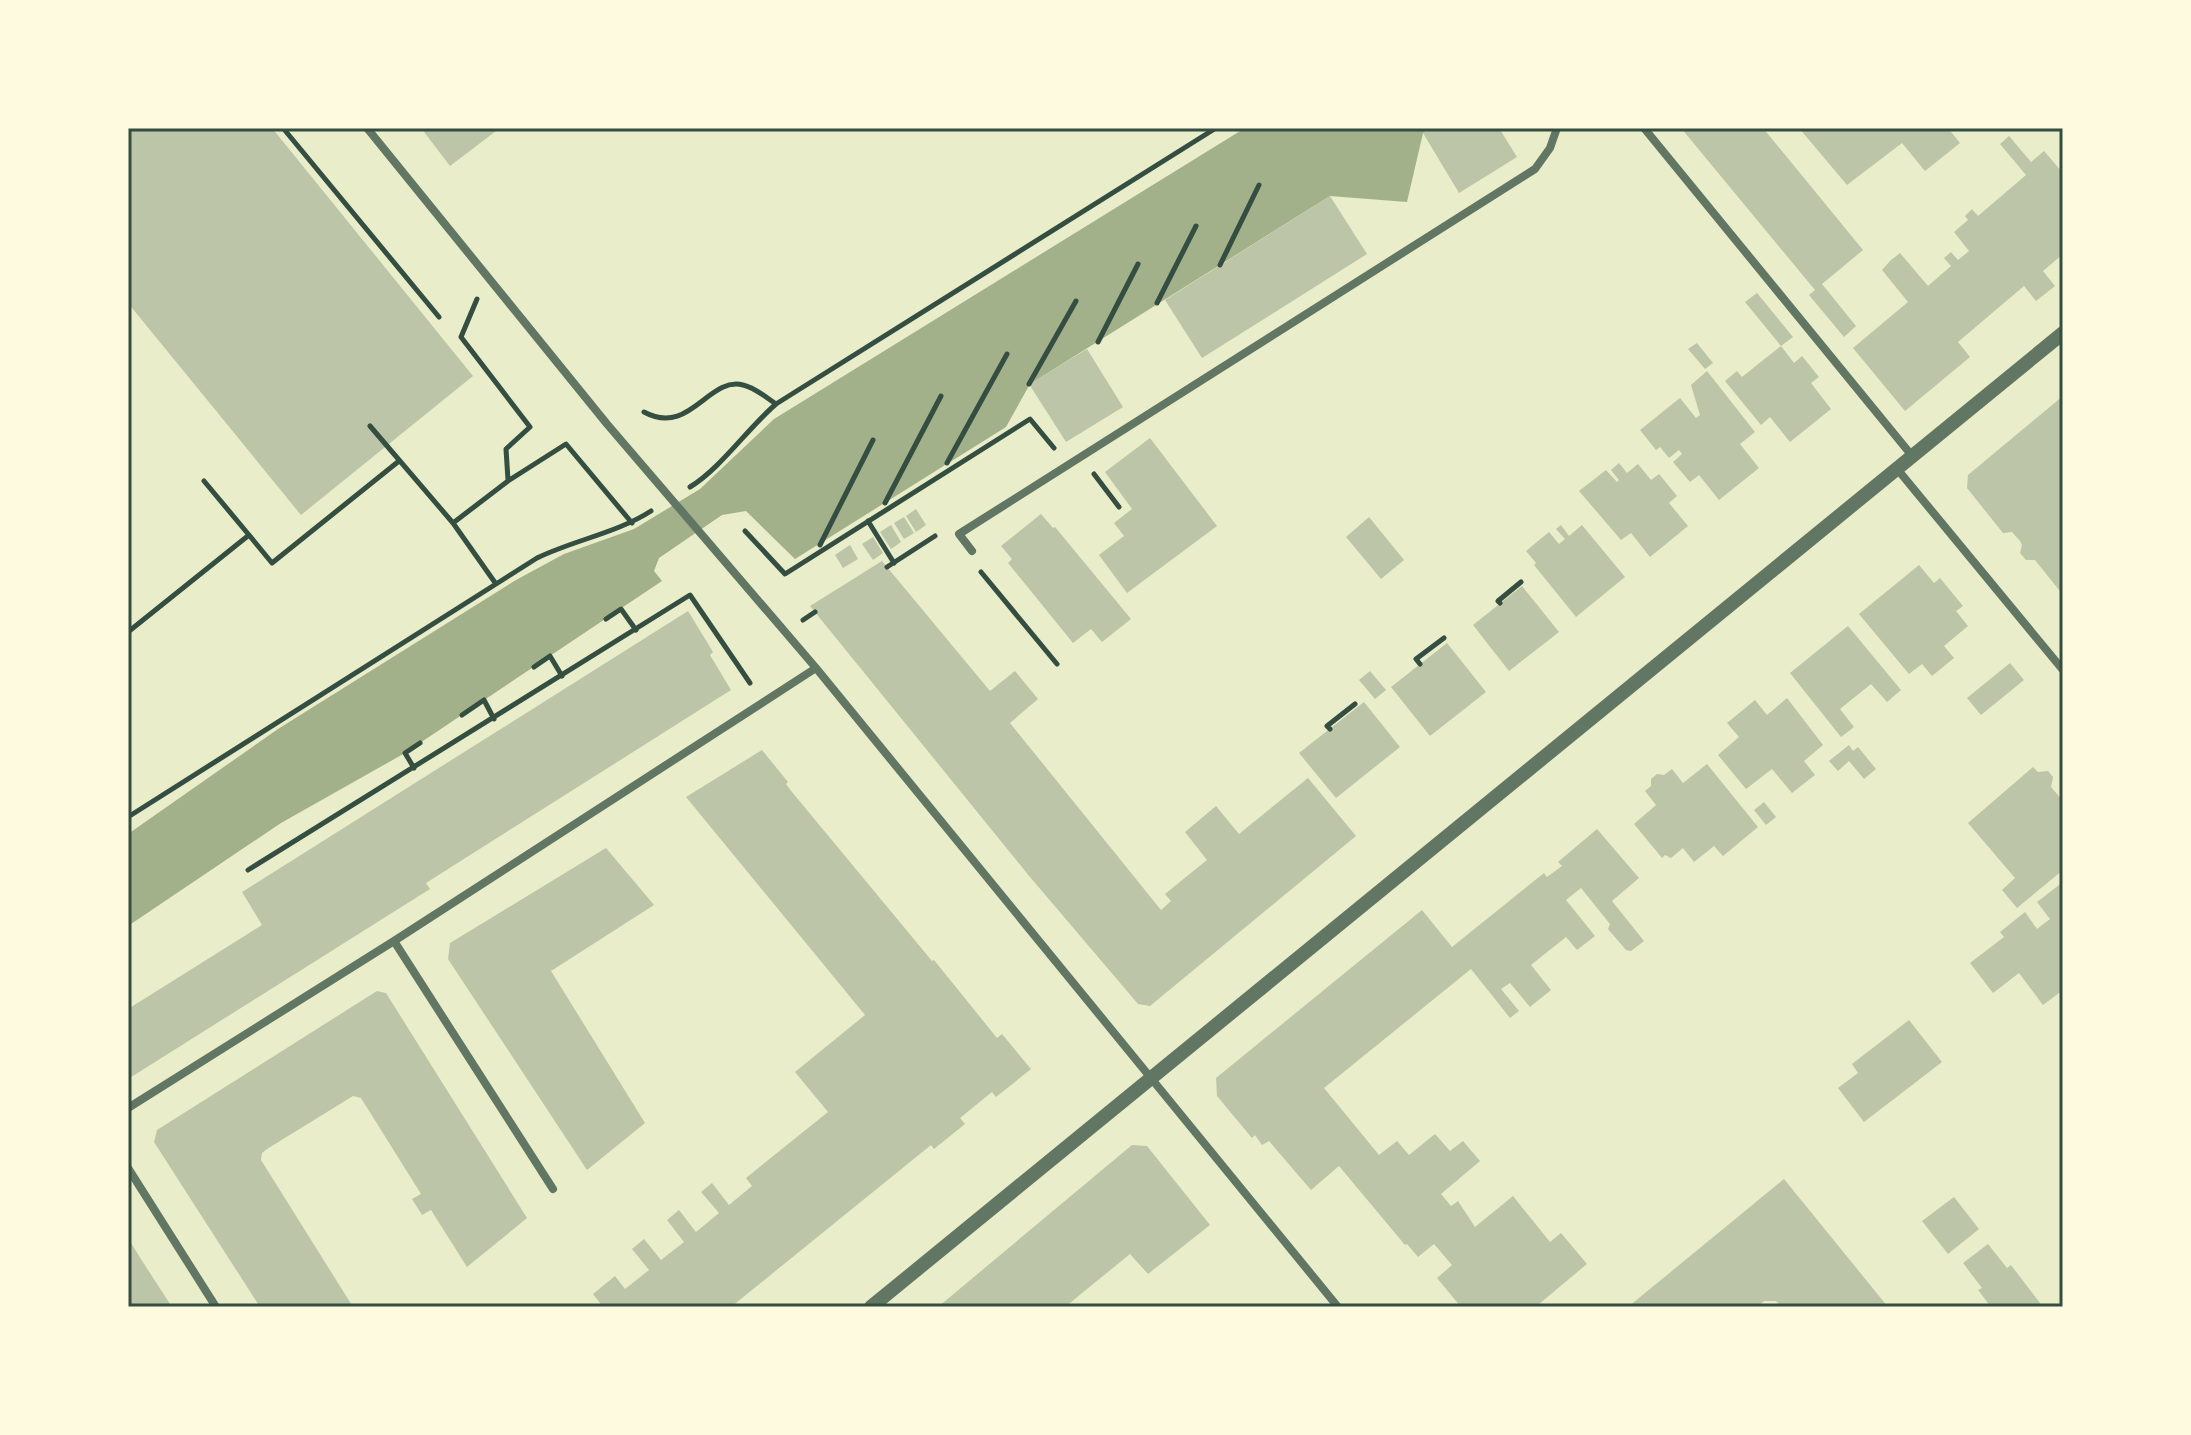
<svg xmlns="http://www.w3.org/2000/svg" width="2191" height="1435" viewBox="0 0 2191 1435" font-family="Lato,sans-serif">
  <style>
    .water { fill: #a3b18a }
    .building { fill: #bcc5a7 }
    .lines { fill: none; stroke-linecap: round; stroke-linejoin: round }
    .path { stroke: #344e41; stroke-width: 5 }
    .minor { stroke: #617663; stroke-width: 8 }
    .tertiary { stroke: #617663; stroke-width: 14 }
    .neatline { fill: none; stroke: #344e41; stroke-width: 3 }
  </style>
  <rect width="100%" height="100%" fill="#e9edc9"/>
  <path class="water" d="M1245,128H1430L1423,133L1407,202L1330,196L1030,384L1006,427L795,559L746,511L722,515L659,558L654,571L662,581L405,753L281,823L128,926V834L278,729L516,580L564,554L634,529L700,489L774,419Z"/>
  <path class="building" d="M128,128H272L473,376L301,515L128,303Z
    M421,128H494L496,131L450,166Z
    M1430,128H1499L1517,157L1459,193L1423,133Z
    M1681,128H1763L1863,250L1822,284L1856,326L1844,337L1809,295L1815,290Z
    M1799,128H1948L1960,143L1925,171L1902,143L1847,185Z
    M2009,136L2031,162L2044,151L2063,173V254L2043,271L2055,286L2036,301L2024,286L1958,342L1970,357L1905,411L1853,348L1908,302L1882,270L1890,261L1900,253L1928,286L1951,266L1944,258L1951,252L1958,260L1969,251L1954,232L1968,220L1965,216L1972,209L1978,216L2026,175L2000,144Z
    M1330,196L1367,254L1202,358L1165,300Z
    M1757,293L1793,337L1781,346L1745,302Z
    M1697,343L1713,363L1705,369L1688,349Z
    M1781,346L1794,363L1802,356L1819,377L1811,383L1831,409L1790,442L1770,417L1761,425L1725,381L1737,371L1742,377Z
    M1087,349L1123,407L1066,442L1029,384Z
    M1707,371L1755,432L1740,444L1759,468L1719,500L1699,475L1690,482L1673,462L1682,454L1679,450L1669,458L1660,447L1656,450L1640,430L1680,398L1696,418L1700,415L1691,385Z
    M2063,396V595L2035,560H2026L2020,553L2022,545L2020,541L2012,532L2003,533L1967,488L1968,475Z
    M1150,438L1217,526L1127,593L1099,555L1124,536L1114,523L1132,509L1105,472Z
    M1619,463L1627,473L1638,464L1651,480L1659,474L1677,496L1669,503L1688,526L1650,557L1631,533L1621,540L1579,491L1606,470L1617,482L1619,480L1611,470Z
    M916,509L926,525L916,532L906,516Z
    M1041,514L1053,528L1055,527L1131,619L1102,642L1091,629L1073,643L1008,563L1012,559L1001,546Z
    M904,517L914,533L904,539L894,523Z
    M1369,517L1404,560L1381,579L1346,537Z
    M891,525L901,542L891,549L880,532Z
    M1561,525L1569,536L1582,525L1625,577L1576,617L1534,565L1536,563L1526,551L1549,532L1559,544L1565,539L1556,529Z
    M873,537L883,553L873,560L862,544Z
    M850,545L858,559L843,568L835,555Z
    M882,561L990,691L1015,671L1038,699L1010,723L1161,910L1171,901L1165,894L1207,860L1185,832L1216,806L1239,834L1308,778L1356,836L1150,1006L1138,1004L1030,877L810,606Z
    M1919,565L1934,583L1940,578L1963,606L1956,611L1968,626L1944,646L1954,658L1932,676L1922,664L1909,674L1859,614Z
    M1522,586L1559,632L1509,671L1473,625Z
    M688,611L713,652L710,655L731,690L426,883L430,889L128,1079V1009L262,925L242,892Z
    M1848,626L1901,690L1887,702L1871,684L1840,709L1854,727L1841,737L1790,673Z
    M1447,643L1486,692L1430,736L1391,687Z
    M2010,663L2024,680L1981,715L1967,698Z
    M1370,671L1386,690L1375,699L1359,680Z
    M1787,698L1823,745L1804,761L1815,775L1792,793L1772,769L1746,789L1718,755L1739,737L1727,723L1755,700L1767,715Z
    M1364,702L1400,747L1336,798L1299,753Z
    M1849,745L1853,751L1858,747L1876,769L1864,779L1849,761L1838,771L1829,761Z
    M762,750L788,782L786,784L792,792L932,961L934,960L997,1038L1002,1034L1031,1069L996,1097L992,1092L960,1118L965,1124L934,1149L931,1145L731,1307H603L593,1294L615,1276L625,1289L649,1270L632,1249L644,1239L661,1260L684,1242L667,1220L679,1210L696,1232L719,1213L701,1192L712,1183L729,1205L752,1186L746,1178L828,1112L795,1072L865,1015L686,797Z
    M1707,764L1758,827L1723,856L1714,846L1694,862L1683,848L1671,858L1665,855L1662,858L1634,824L1656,805L1645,791L1651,786V779L1657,774L1664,775L1672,769L1683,783Z
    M2033,767L2038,772L2048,771L2053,777L2051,787L2063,801V870L2017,908L2002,890L2015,878L1968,823Z
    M1764,802L1776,817L1766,825L1754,810Z
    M1597,829L1639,878L1612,901L1644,941L1631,951L1626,950L1608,929L1610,924L1581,888L1566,900L1595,936L1577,950L1566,937L1531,965L1551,990L1530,1007L1510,983L1501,989L1519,1011L1510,1018L1471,969L1324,1088L1379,1155L1397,1141L1409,1155L1435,1134L1450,1151L1463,1141L1480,1161L1441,1194L1451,1206L1458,1201L1475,1227L1513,1196L1550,1242L1561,1233L1587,1264L1539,1304L1542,1307H1461L1437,1278L1452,1265L1434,1244L1418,1257L1407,1244L1405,1245L1339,1166L1311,1190L1269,1141L1262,1145L1255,1135L1252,1138L1217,1096L1216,1078L1422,910L1452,947L1544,873L1547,877L1562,866L1558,862Z
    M606,848L654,905L551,971L645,1123L587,1170L448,959L450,943Z
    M2063,882V990L2043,1005L2019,973L1993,993L1970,963L2004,937L2000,932L2025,912L2037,929L2050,919L2037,902Z
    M377,991L386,993L527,1218L467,1267L431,1210L422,1215L412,1199L421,1194L361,1098L353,1096L267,1149L262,1153L261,1160L353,1307H260L154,1142L157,1130Z
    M1909,1020L1942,1062L1864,1122L1838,1088L1858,1073L1852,1064Z
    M1132,1145L1147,1146L1210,1225L1148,1274L1130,1254L1065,1307H938Z
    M1784,1179L1888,1307H1782L1776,1301H1764L1757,1307H1628Z
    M1954,1197L1979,1229L1948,1254L1922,1221Z
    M128,1238L139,1256L172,1307H128Z
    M1988,1244L2007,1268L2011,1265L2043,1307H1991L1978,1290L1982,1288L1963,1263Z"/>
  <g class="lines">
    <path class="path" d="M283,128L439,317
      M1220,265L1259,185
      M477,299L461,337L530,427L506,449L508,480
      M1157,303L1196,226
      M1098,342L1138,264
      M1029,384L1076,301
      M644,412C690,437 708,376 743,385C754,387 767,398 776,404
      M370,426L453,523
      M947,463L1007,354
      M1094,474L1119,507
      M204,481L249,535
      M690,487C721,468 747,429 776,404L1216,128
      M885,503L941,396
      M868,521L894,563
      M745,531L785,574L1030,419L1054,448
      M820,545L873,440
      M887,567L935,536
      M981,572L1057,664
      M496,584L453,523L508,481L566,444L632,523
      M1500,603L1498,601L1521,582
      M606,619L621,609L636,630
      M803,620L815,612
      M128,632L249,535L272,563L399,461
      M1420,664L1416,659L1444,638
      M534,667L550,656L562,676
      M462,715L484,700L494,719
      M1330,729L1327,726L1355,704
      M414,768L405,753L420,743
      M128,817L537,558C574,540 617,533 651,511
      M248,870L690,595L750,683"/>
    <path class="minor" d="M367,128L607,424L816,668L1338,1307
      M1644,128L1913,457
      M1898,470L2063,670
      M972,551L959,534L1535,169L1550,148L1557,128
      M394,941L553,1189
      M128,1108L394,941L816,668
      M128,1168L216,1307"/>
    <path class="tertiary" d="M871,1307L2063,333"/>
  </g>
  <rect width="2191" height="1435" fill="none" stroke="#fefae0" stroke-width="260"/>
  <rect x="130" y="130" width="1931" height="1175" class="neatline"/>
</svg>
